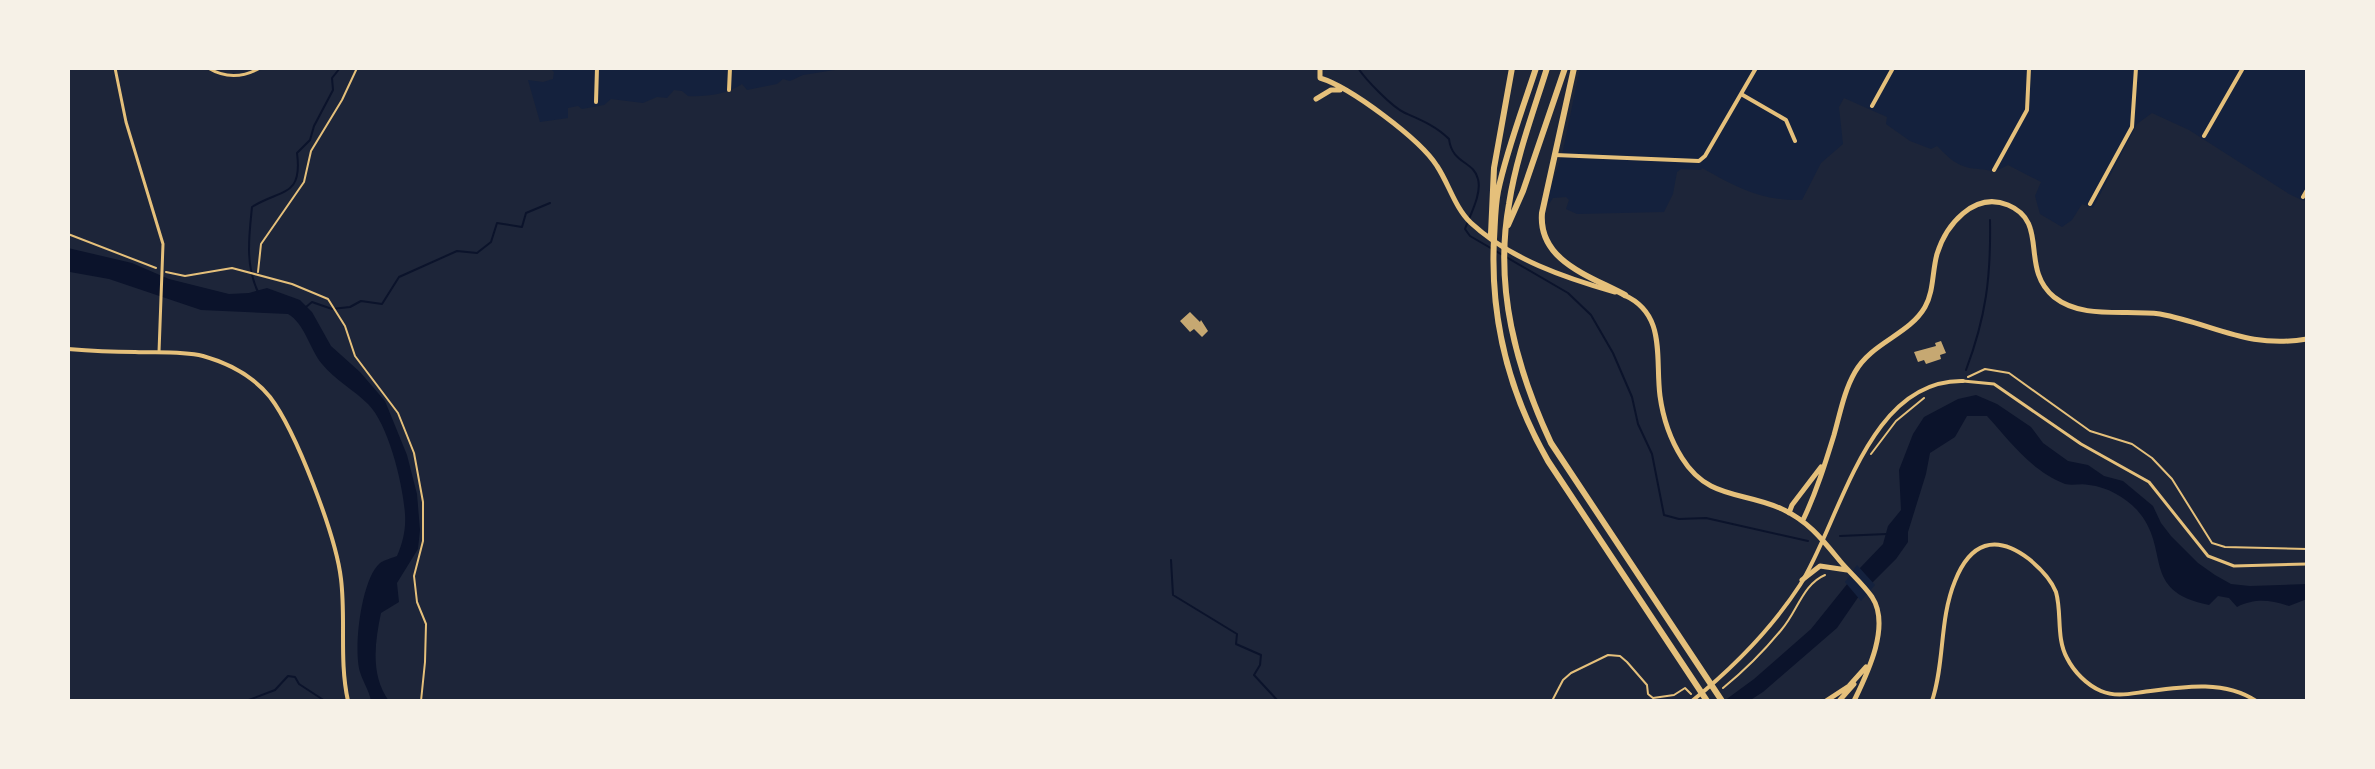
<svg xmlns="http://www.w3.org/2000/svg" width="2375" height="769" viewBox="0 0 2375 769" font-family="'Asap Condensed',sans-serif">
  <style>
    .green { fill: #1d2539 }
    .water { fill: #0b132b }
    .pier { fill: #14213d }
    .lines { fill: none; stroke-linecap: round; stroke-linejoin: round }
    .stream { stroke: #0b132b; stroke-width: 2 }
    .building { fill: #c6a872 }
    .path { stroke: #e5c07b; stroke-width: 2 }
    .pedestrian { stroke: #e5c07b; stroke-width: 3 }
    .minor { stroke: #e5c07b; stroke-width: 4 }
    .tertiary { stroke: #e5c07b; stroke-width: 5 }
    .primary { stroke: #e5c07b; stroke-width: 6 }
  </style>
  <rect width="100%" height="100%" fill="#14213d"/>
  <path class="green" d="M68,68L551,69L554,72L553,79L543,82L528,80L540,122L568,118V108L578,106L582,109L604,105L611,99L643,103L657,97L667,98L674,90L682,91L688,96C705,97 728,94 742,84L747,90L777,84L783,79L790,81L803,75L847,68H1580L1562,155L1546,201L1549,204L1553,198L1566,197L1569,200L1566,209L1577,214L1664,212L1673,194L1677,172L1681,169L1701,170L1702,168C1738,188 1761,201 1802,200L1821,163L1843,144L1839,107L1844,98L1887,117L1886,124L1910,141L1931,149L1937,146C1945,154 1954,164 1966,167C1976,170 1984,168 1994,172L2008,165L2041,182L2035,196L2040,214L2062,227L2072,220L2082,204L2093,208L2137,124L2152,113L2189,130L2289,194L2304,201L2307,197V701H68Z"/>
  <path class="water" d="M68,248L132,263L169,279L229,294L249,293L267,288L300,300L312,312L331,346L360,372L385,401L407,455L417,494L420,530L418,549L397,583L399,602L381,613C375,642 370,675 389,701H371C369,690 363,682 360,672C353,650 361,579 380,563C384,560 392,558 397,556C403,542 406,529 405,514C403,485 389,425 368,404C354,390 335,380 322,364C309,348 305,324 288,314L201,310L109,279L70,272L68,271Z
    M1976,395L1997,404L2031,427L2043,443L2068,461L2088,465L2104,476L2123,481L2153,506L2161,523L2171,536L2198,563L2215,575L2231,584L2250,586L2307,584V599L2289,606C2269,600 2256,598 2237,607L2229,598L2218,596L2209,605C2139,591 2172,549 2137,510C2125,497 2107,487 2089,485C2081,483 2073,486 2065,484C2032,472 2009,440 1987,416H1967L1955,437L1930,453L1926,474L1908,532V542L1896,559L1859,596L1837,628L1763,692L1749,701H1724L1754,679L1811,629L1860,568L1883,544L1888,526L1901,510L1899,470L1913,434L1924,417L1958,399Z"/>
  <path class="pier" d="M1857,565L1875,585L1861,601L1845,582Z"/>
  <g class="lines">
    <path class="stream" d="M1358,68C1366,80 1392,107 1405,113C1421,120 1436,126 1449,139C1452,164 1474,161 1478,179C1482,194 1470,215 1465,229L1470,236L1568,293L1591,315L1613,353L1632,397L1638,424L1652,454L1664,515L1679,519L1706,518L1808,541
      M258,292C245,264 249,237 252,207C280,189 303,198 297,153L310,140L314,126L333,90L332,78L340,68
      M306,307L312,302L332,309L350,307L361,301L382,304L399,277L457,251L477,253L491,242L497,223L522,227L526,213L550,203
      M1966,370C1986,317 1991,277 1990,220
      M1840,536L1887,534
      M1171,560L1173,595L1237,634L1236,644L1261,655L1260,665L1254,675L1278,701
      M246,701L275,690L288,676L295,677L299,684L325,701"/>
  </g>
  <path class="building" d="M1190,312L1200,322L1201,320L1208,331L1202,337L1194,329L1190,332L1180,321Z
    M1941,341L1946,353L1940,355L1941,359L1926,364L1924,360L1918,362L1914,352L1936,346L1935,343Z"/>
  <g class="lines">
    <path class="path" d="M68,234L156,268
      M166,272L185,276L232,268L292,284L328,299L345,326L355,356L398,413L414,453L423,502V541L414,576L417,602L426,624L425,662L421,701
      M258,272L261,244L304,182L311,151L342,100L357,68
      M1968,377L1985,369L2009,373L2090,431L2132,444L2152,458L2172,479L2212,543L2225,547L2307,549
      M1871,454L1896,421L1924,398
      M1723,688C1744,671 1765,650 1782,629C1797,612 1803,584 1825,575
      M1552,701L1563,680L1571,673L1608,655L1620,656L1627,662L1647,685L1648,694L1653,698L1674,695L1685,688L1691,694
      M1990,701H1991"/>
    <path class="pedestrian" d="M115,68L126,122L163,244L159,352
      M208,68C225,78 242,78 260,68
      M1963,381L1994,384L2081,444L2149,482L2208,556L2234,566L2307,564"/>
    <path class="minor" d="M729,90L730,68
      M1741,94L1786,120L1795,141
      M596,102L597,68
      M1872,106L1893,68
      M2204,136L2243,68
      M1555,155L1699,161L1705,156L1756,68
      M1994,170L2027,110L2029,68
      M2303,197L2307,190
      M2090,204L2132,127L2136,68
      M68,349C91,351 113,352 135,352C158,353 180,351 203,356C228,363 253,376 270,397C296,431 336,536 341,579C346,620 339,660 348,701
      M1692,701C1734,667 1770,631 1800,585C1841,520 1867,379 1963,381
      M1932,701C1945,662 1939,620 1955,581C1970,543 1995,533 2029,559C2040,568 2051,579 2056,592C2062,613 2056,638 2067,658C2074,672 2087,685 2101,691C2115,697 2129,694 2143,692C2180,687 2224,679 2256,701"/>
    <path class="tertiary" d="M1320,68V78C1350,87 1420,139 1437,166C1449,184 1455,208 1471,223C1510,259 1565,278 1615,292
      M1316,99L1331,90H1340
      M1624,295C1667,314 1655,358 1660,396C1663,418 1670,439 1682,458C1708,500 1743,491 1782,509C1808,521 1822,539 1840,561C1850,573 1863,584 1872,597C1891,626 1867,674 1854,701
      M1789,513L1792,505L1821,467
      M1803,520C1816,493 1825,464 1834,435C1840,414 1844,391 1855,372C1872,342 1909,335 1925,307C1934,291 1932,272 1937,254C1946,225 1974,191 2008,205C2050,222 2019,268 2054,297C2083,320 2125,309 2160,314C2214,324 2247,349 2307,339
      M1802,580L1820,566L1847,570
      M1826,701L1849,686L1866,667
      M1839,701L1854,684"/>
    <path class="primary" d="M1536,68C1523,108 1507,149 1498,191C1495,206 1495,223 1494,239C1490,318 1509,393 1548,461L1707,701
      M1547,68C1533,113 1516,158 1509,204C1494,287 1516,368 1551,443L1722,701
      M1574,68L1542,213C1538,261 1590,276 1625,295
      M1508,225L1523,191L1565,68
      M1491,234L1494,168L1512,68"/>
  </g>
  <rect width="2375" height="769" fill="none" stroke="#f6f1e7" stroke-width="140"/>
</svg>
